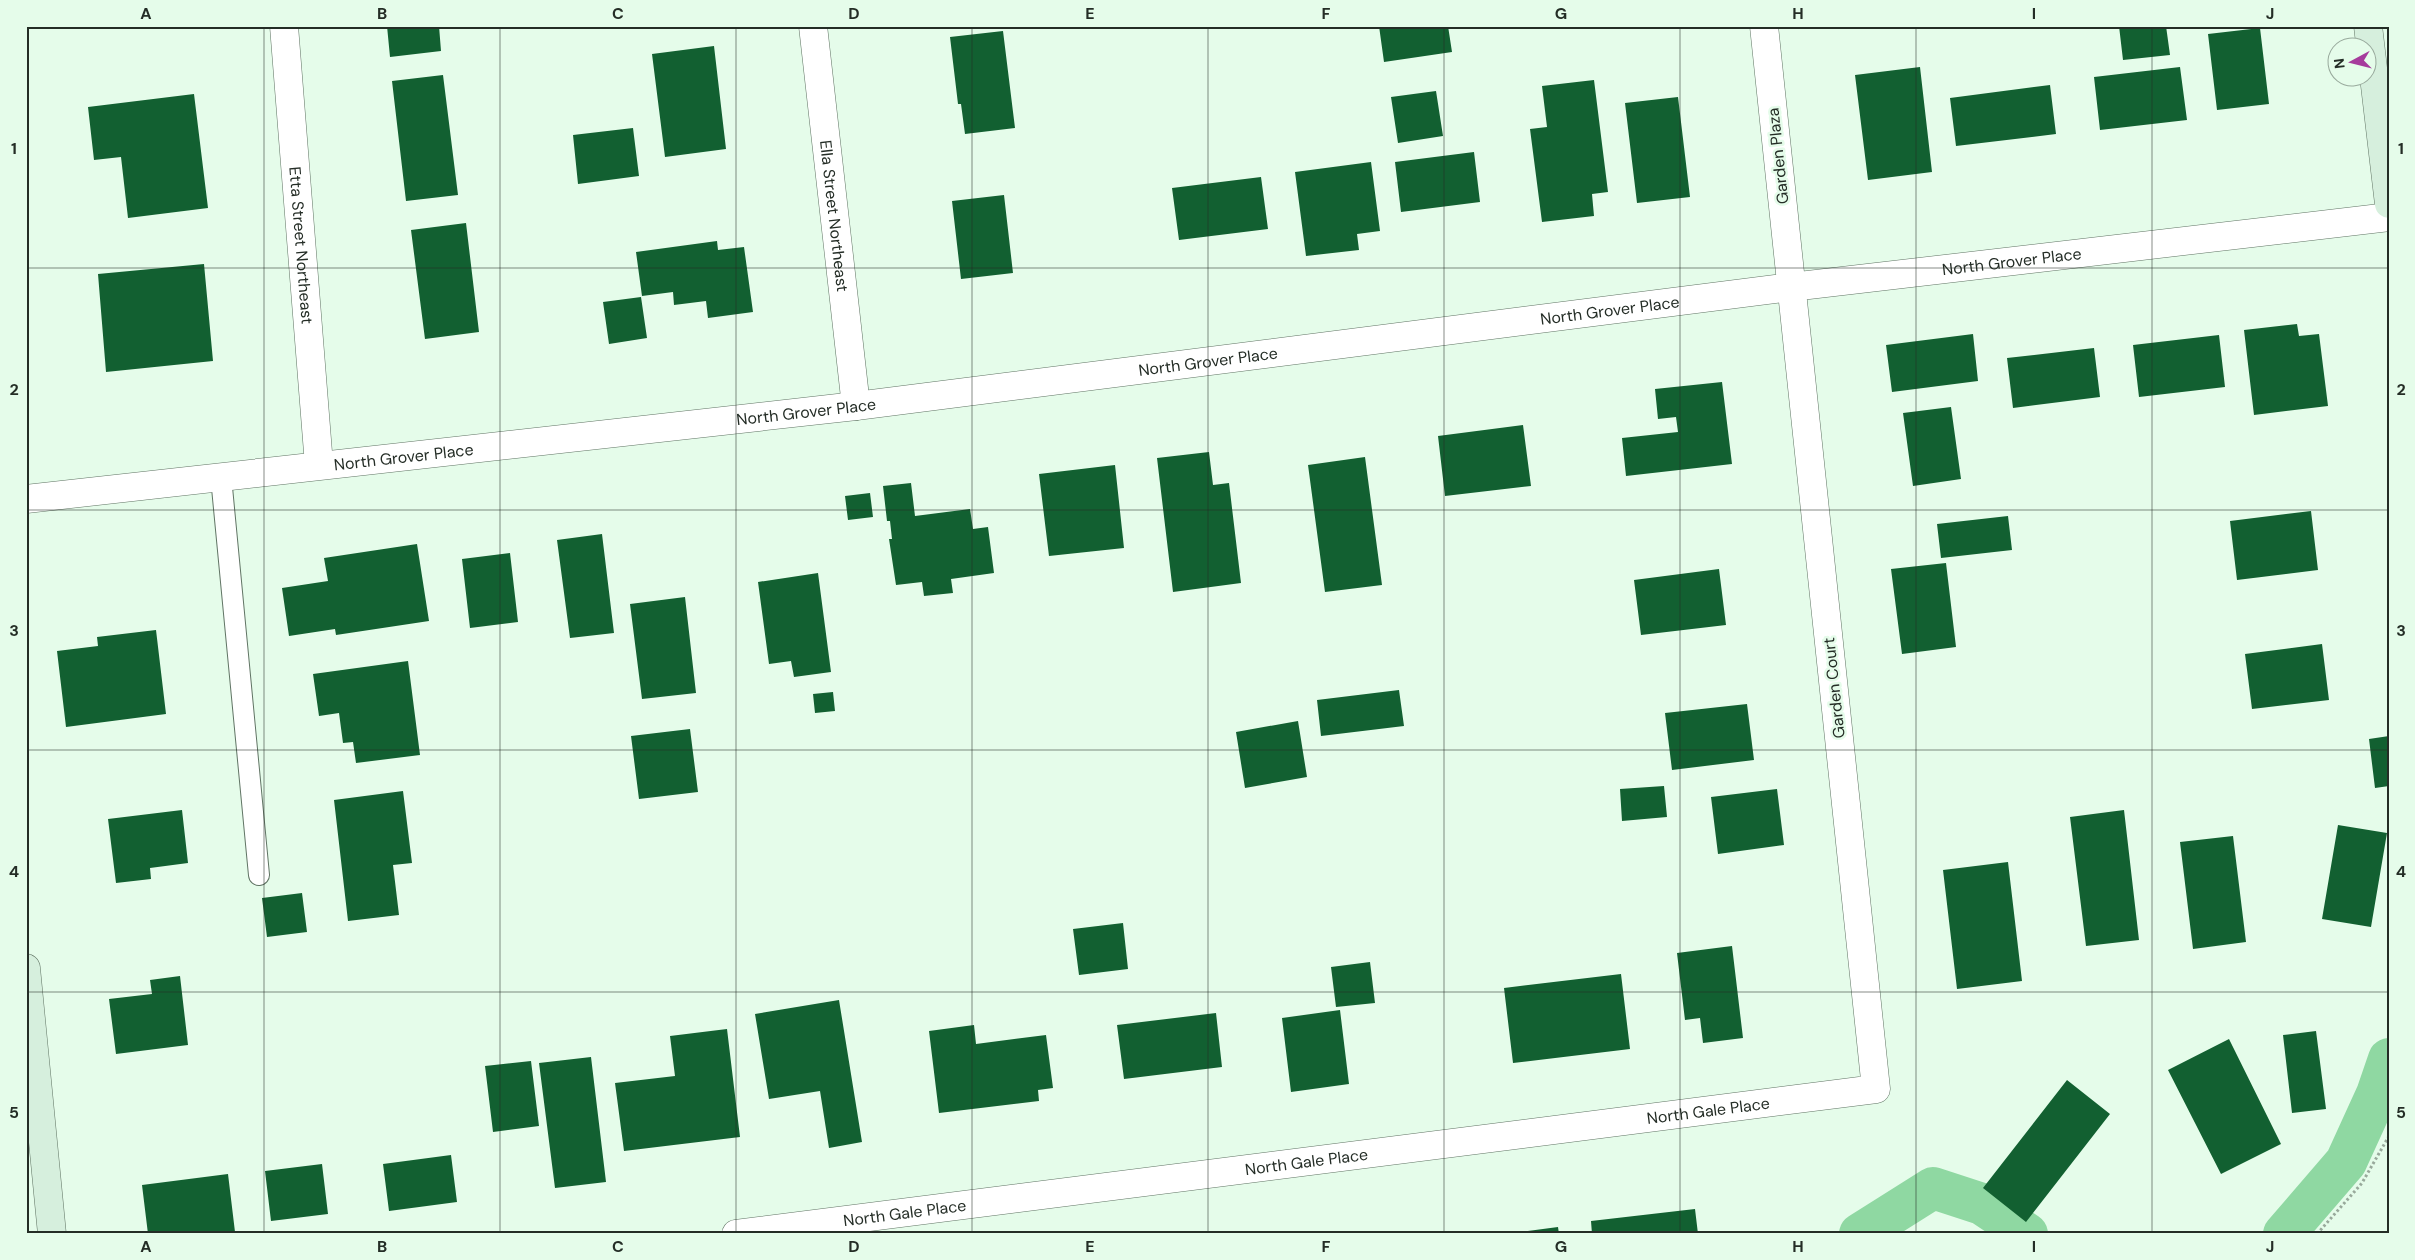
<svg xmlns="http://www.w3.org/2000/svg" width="2415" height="1260" viewBox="0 0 2415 1260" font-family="'DM Sans',sans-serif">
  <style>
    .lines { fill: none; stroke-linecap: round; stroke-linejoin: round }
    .canal { stroke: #8fd8a2; stroke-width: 42 }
    .building { fill: #126031 }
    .lane-casing { stroke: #607464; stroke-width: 22 }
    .street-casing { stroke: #607464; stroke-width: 29 }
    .secondary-casing { stroke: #607464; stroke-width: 29 }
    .path { stroke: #98a99b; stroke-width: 3; stroke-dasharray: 2.5 2.5; stroke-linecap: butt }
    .lane { stroke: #fff; stroke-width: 20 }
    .street { stroke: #fff; stroke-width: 28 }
    .secondary { stroke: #d6efdd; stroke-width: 28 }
    .grid { fill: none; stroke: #242d26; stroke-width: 1; stroke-opacity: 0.55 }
    .labels { text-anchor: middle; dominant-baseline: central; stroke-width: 5; stroke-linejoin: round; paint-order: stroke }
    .street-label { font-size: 16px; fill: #242d26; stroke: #e5fcea }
    .neatline { fill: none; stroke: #242d26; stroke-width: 2 }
    .grid-label { font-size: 16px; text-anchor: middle; font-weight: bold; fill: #242d26 }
  </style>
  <rect width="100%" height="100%" fill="#e5fcea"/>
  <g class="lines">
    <path class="canal" d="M1860,1234L1933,1188L1982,1204L2027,1234
      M2284,1234L2346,1162L2377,1094L2389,1059"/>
  </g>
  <path class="building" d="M387,26H439L441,51L390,57Z
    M1379,26H1448L1452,52L1384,62Z
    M2119,26H2166L2170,55L2123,60Z
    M2260,28L2269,104L2217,110L2208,34Z
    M1003,31L1015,128L965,134L961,104H958L950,37Z
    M714,46L726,149L665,157L652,54Z
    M1920,67L1932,172L1868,180L1855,75Z
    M2180,67L2187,120L2100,130L2094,77Z
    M443,75L458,195L406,201L392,81Z
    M1594,80L1608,192L1592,194L1594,216L1542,222L1530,129L1547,127L1542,86Z
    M2050,85L2056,134L1956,146L1950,98Z
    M1436,91L1443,136L1398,143L1391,97Z
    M194,94L208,208L128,218L121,157L94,160L88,107Z
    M1678,97L1690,197L1637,203L1625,103Z
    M633,128L639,176L578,184L573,135Z
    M1474,152L1480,202L1401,212L1395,162Z
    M1371,162L1380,231L1357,234L1359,250L1306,256L1295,172Z
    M1261,177L1268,229L1179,240L1172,188Z
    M1004,195L1013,273L961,279L952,201Z
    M466,223L479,332L425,339L411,230Z
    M717,241L718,250L744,247L753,312L708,318L706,301L674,305L673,292L642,296L636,252Z
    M204,264L213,361L106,372L98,274Z
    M641,297L647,338L609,344L603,302Z
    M2297,324L2299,336L2319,334L2328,406L2254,415L2244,330Z
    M1973,334L1978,381L1892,392L1886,345Z
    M2219,335L2225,387L2139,397L2133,345Z
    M2094,348L2100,397L2013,408L2007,358Z
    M1722,382L1732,464L1626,476L1622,438L1678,432L1676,417L1658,419L1655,389Z
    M1951,407L1961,479L1913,486L1903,413Z
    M1523,425L1531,486L1445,496L1438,436Z
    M1209,452L1213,485L1229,483L1241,583L1173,592L1157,458Z
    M1365,457L1382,585L1325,592L1308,465Z
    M1115,465L1124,548L1049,556L1039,474Z
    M911,483L915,516L970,509L973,529L988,527L994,573L951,579L953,593L924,596L922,582L896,585L889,539H892L890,521H887L883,486Z
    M870,493L873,517L848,520L845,496Z
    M2311,511L2318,570L2237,580L2230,521Z
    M2008,516L2012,550L1941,558L1937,524Z
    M602,534L614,633L570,638L557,540Z
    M417,544L429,621L336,635L335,629L289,636L282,588L328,581L324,558Z
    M510,553L518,622L470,628L462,559Z
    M1946,563L1956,647L1902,654L1891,569Z
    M1719,569L1726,625L1641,635L1634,580Z
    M818,573L831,672L794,677L791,661L769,664L758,582Z
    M685,597L696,693L642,699L630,604Z
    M156,630L166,714L66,727L57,651L98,646L97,637Z
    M2322,644L2329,700L2252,709L2245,654Z
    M408,661L420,755L356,763L353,742L343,743L339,713L319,716L313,674Z
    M1399,690L1404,726L1321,736L1317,700Z
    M833,692L835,711L815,713L813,694Z
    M1747,704L1754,760L1672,770L1665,713Z
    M1298,721L1307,777L1245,788L1236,732Z
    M690,729L698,792L639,799L631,736Z
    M2389,736V786L2375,788L2369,739Z
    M1664,786L1667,817L1622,821L1620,789Z
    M1777,789L1784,845L1718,854L1711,797Z
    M403,791L412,863L393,865L399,915L348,921L334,800Z
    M182,810L188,863L150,868L151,879L116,883L108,819Z
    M2124,810L2139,940L2086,946L2070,817Z
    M2338,825L2387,833L2371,927L2322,919Z
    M2233,836L2246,942L2193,949L2180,842Z
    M2008,862L2022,981L1957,989L1943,870Z
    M302,893L307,932L267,937L262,898Z
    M1123,923L1128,969L1079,975L1073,929Z
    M1732,946L1743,1038L1703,1043L1700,1018L1685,1020L1677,953Z
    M1370,962L1375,1003L1336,1007L1331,967Z
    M1621,974L1630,1049L1513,1063L1504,988Z
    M180,976L188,1045L116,1054L109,999L152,994L150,980Z
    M839,1000L862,1142L829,1148L820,1091L769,1099L755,1014Z
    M1340,1010L1349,1084L1291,1092L1282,1018Z
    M1216,1013L1222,1067L1124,1079L1117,1025Z
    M974,1025L976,1044L1046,1035L1053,1088L1038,1090L1039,1101L939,1113L929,1031Z
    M727,1029L740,1137L624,1151L615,1083L675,1076L670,1036Z
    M2316,1031L2326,1109L2292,1113L2283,1035Z
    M2229,1039L2281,1144L2221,1174L2168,1070Z
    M591,1057L606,1182L555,1188L539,1063Z
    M531,1061L539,1126L493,1132L485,1066Z
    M2067,1080L2110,1114L2026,1222L1983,1188Z
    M451,1155L457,1202L389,1211L383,1164Z
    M322,1164L328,1214L271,1221L265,1171Z
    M228,1174L235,1232L148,1234L142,1185Z
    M1695,1209L1698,1234H1592L1591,1221Z
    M1558,1227L1559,1234H1513V1233Z"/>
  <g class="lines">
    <g class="lane-casing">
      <path id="lane" d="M221,477L259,875"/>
    </g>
    <g class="street-casing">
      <g id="street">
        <path id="s1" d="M284,26L319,465"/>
        <path id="s2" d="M813,26L856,406"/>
        <path id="s3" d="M26,499L856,406L1791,287L2389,217"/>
        <path id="s4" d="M736,1234L1876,1089L1764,26"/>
      </g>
    </g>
    <g class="secondary-casing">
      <path id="secondary" d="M2368,26L2389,204
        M26,968L52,1234"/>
    </g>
    <path class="path" d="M2317,1234L2362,1183L2389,1136"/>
    <use href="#lane" class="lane"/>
    <use href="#street" class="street"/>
    <use href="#secondary" class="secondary"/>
  </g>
  <path class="grid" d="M264,26V1234M500,26V1234M736,26V1234M972,26V1234M1208,26V1234M1444,26V1234M1680,26V1234M1916,26V1234M2152,26V1234M26,268H2389M26,510H2389M26,750H2389M26,992H2389"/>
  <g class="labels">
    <g class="street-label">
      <text transform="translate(1778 156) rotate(-96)">Garden Plaza</text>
      <text stroke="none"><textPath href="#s2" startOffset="191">Ella Street Northeast</textPath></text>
      <text stroke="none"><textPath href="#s1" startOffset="220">Etta Street Northeast</textPath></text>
      <text stroke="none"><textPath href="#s3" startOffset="2000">North Grover Place</textPath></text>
      <text stroke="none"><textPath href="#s3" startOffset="1595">North Grover Place</textPath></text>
      <text stroke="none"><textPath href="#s3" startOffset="1190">North Grover Place</textPath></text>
      <text stroke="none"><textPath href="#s3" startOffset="785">North Grover Place</textPath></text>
      <text stroke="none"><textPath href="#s3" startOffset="380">North Grover Place</textPath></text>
      <text transform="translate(1834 688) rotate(-96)">Garden Court</text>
      <text stroke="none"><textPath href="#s4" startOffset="980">North Gale Place</textPath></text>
      <text stroke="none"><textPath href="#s4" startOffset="575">North Gale Place</textPath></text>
      <text stroke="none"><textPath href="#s4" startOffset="170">North Gale Place</textPath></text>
    </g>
  </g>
  <rect width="2415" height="1260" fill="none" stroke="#e5fcea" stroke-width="55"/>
  <g transform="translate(2352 62) rotate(263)"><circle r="24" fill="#e5fcea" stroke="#98a99c"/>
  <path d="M0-4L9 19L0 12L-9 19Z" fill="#a63b9c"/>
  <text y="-8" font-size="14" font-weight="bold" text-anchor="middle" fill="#242d26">N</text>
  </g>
  <rect x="28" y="28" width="2360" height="1204" class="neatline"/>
  <g class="grid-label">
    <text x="146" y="19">A</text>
    <text x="382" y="19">B</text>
    <text x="618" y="19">C</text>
    <text x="854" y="19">D</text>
    <text x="1090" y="19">E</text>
    <text x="1326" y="19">F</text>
    <text x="1561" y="19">G</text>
    <text x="1798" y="19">H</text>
    <text x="2034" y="19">I</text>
    <text x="2270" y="19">J</text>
    <text x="14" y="154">1</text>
    <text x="2401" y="154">1</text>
    <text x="14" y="395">2</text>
    <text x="2401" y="395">2</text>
    <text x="14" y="636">3</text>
    <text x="2401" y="636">3</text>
    <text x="14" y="877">4</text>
    <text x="2401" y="877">4</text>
    <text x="14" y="1118">5</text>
    <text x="2401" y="1118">5</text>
    <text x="146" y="1252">A</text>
    <text x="382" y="1252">B</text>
    <text x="618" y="1252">C</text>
    <text x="854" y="1252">D</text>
    <text x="1090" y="1252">E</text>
    <text x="1326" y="1252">F</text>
    <text x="1561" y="1252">G</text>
    <text x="1798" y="1252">H</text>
    <text x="2034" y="1252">I</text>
    <text x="2270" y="1252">J</text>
  </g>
</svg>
